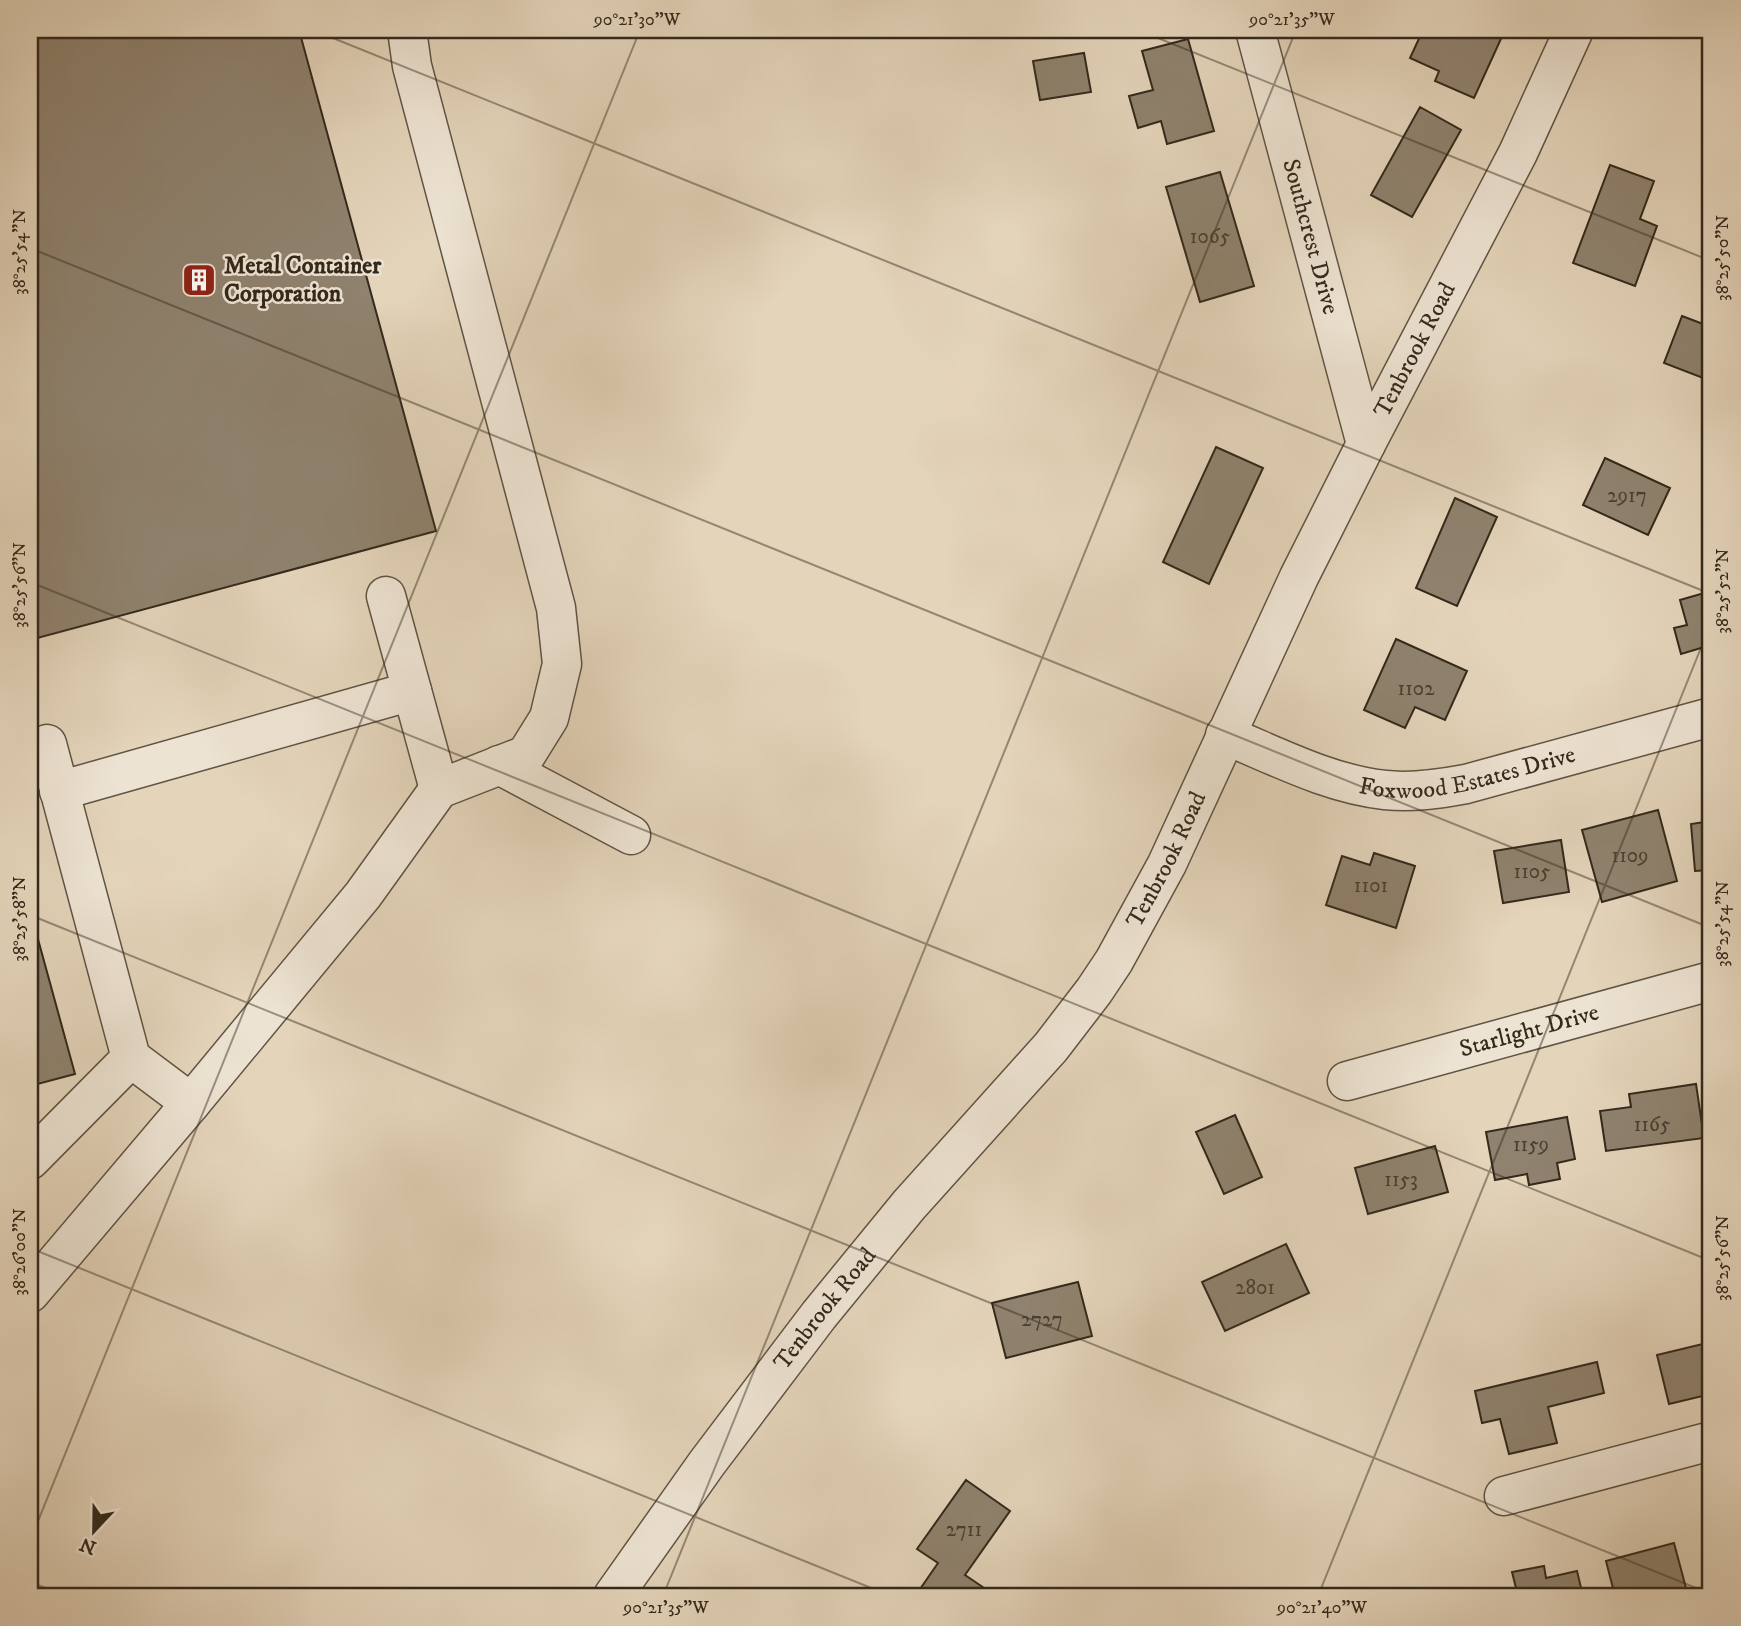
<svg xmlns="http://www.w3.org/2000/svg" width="1741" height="1626" viewBox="0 0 1741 1626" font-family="'IM FELL DW Pica',serif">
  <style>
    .building { fill: #8f826e; stroke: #33291c; stroke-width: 2 }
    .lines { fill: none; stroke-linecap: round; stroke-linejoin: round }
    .minor-casing { stroke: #5f5444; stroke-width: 41 }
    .minor { stroke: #ede3d2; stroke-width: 38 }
    .ticks { fill: none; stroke: #33291c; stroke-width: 2; stroke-opacity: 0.45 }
    .labels { text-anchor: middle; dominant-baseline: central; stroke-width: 5; stroke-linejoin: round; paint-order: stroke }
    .number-label { font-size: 21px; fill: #4a3f30 }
    .street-label { font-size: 24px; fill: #33291c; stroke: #ede3d2 }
    .poi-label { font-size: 24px; font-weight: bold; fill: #33291c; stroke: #ede3d2; text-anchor: start }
    .neatline { fill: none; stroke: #33291c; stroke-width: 2.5 }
    .ticks-label { font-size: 18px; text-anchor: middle; fill: #33291c }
  </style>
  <rect width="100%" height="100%" fill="#e4d4ba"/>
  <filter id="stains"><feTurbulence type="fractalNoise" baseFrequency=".00286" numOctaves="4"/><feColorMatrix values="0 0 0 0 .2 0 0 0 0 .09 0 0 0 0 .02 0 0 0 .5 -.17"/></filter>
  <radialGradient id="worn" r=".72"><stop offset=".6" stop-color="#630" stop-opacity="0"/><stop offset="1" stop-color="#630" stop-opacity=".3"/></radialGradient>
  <path class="building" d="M30,30H299L436,531L30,640Z
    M1423,30H1505L1474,98L1435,81L1439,71L1410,58Z
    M1188,39L1214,131L1167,144L1161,121L1138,128L1129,96L1153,90L1142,51Z
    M1084,53L1091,92L1040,100L1033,61Z
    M1420,107L1461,130L1412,217L1371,195Z
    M1610,165L1654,181L1640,219L1657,226L1635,286L1573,263Z
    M1220,172L1254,286L1200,302L1166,187Z
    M1682,316L1711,327V381L1664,363Z
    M1216,447L1263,468L1209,584L1163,562Z
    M1605,458L1670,488L1648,535L1583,505Z
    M1455,498L1497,517L1457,606L1416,588Z
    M1711,591V645L1681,654L1674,628L1687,625L1680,600Z
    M1396,639L1467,671L1445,720L1415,707L1405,728L1364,710Z
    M1658,810L1677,881L1602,902L1582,830Z
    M1711,821V870L1695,871L1691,824Z
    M1561,840L1569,892L1503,903L1494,851Z
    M1374,853L1415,866L1396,928L1326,905L1342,856L1370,865Z
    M30,910L75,1074L30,1086Z
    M1696,1084L1704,1138L1606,1151L1600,1111L1631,1107L1629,1094Z
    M1235,1115L1262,1177L1224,1194L1196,1132Z
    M1567,1117L1575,1159L1557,1163L1560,1179L1529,1185L1527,1174L1495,1180L1486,1132Z
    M1435,1146L1448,1192L1368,1214L1355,1168Z
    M1286,1244L1309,1293L1225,1331L1202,1282Z
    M1078,1282L1092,1336L1006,1358L992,1303Z
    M1711,1342V1394L1669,1404L1657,1355Z
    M1597,1362L1604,1393L1548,1407L1557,1443L1509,1454L1500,1419L1482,1423L1475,1391Z
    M966,1480L1010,1511L965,1575L996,1596H924L918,1592L938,1563L917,1549Z
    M1674,1543L1686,1588L1655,1596H1615L1606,1561Z
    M1544,1566L1546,1578L1577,1571L1583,1596H1497L1517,1592L1512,1572Z"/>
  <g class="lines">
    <g class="minor-casing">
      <g id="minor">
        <path id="s1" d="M1255,30L1366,444"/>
        <path d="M386,596L439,789"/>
        <path id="s2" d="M1225,735C1276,756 1329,784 1385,790C1412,793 1439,789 1466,784L1711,717"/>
        <path d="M47,744L131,1058L191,1103"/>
        <path d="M499,765L631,835"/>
        <path d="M59,791L412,691"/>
        <path id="s3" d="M1347,1081L1711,981"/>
        <path d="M30,1160L131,1058"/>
        <path d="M30,1293L191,1103L363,895L439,789L526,755L549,718L562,664L556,608L412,66L407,30"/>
        <path d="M1504,1496L1711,1441"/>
        <path id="s4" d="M613,1596L707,1463L819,1315L909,1205L1051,1047L1094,991L1114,961L1167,864L1299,577L1366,444L1518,153L1574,30"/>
      </g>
    </g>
    <use href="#minor" class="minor"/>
  </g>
  <path class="ticks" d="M313,30L1711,594M1138,30L1711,261M30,248L1711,928M30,582L1711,1261M30,915L1711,1594M30,1248L891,1596M30,1541L640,30M30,1582L66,1596M663,1596L1296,30M1318,1596L1711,623"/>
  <defs>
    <g id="building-square" transform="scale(1.75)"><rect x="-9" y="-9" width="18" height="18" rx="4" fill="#8f2418" stroke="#ede3d2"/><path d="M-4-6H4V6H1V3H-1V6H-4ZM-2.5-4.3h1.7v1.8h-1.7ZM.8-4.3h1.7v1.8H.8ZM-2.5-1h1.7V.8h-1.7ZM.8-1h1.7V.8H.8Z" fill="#fff"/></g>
  </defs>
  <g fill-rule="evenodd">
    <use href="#building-square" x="199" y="280"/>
  </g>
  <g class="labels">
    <g class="number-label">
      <text x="1210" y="237">1065</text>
      <text x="1627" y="496">2917</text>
      <text x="1416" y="689">1102</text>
      <text x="1630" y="856">1109</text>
      <text x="1532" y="872">1105</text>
      <text x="1371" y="886">1101</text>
      <text x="1652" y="1125">1165</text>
      <text x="1531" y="1145">1159</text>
      <text x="1401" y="1180">1153</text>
      <text x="1255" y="1288">2801</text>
      <text x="1042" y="1320">2727</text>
      <text x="964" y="1530">2711</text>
    </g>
    <g class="street-label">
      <text stroke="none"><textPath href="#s1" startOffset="214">Southcrest Drive</textPath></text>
      <text stroke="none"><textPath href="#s4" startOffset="1491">Tenbrook Road</textPath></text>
      <text stroke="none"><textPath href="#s2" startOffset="254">Foxwood Estates Drive</textPath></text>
      <text stroke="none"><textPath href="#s4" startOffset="924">Tenbrook Road</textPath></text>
      <text stroke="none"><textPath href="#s3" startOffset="189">Starlight Drive</textPath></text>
      <text stroke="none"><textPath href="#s4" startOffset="357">Tenbrook Road</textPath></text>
    </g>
    <g class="poi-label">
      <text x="224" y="266">Metal Container<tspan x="224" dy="28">Corporation</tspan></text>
    </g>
  </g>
  <rect width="1741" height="1626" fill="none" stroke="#e4d4ba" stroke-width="77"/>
  <g transform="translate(94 1531) rotate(202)" stroke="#ede3d2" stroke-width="5" paint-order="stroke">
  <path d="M0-5L12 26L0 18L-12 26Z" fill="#33291c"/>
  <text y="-10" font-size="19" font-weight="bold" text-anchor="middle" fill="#33291c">N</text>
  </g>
  <rect x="38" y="38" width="1664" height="1550" class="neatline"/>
  <g class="ticks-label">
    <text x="637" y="25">90°21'30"W</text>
    <text x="1292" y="25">90°21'35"W</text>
    <text transform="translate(19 252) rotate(-90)" y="6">38°25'54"N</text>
    <text transform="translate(1722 258) rotate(-90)" y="6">38°25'50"N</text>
    <text transform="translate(19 585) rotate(-90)" y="6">38°25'56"N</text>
    <text transform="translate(1722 591) rotate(-90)" y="6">38°25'52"N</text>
    <text transform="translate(19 919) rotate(-90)" y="6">38°25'58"N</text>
    <text transform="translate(1722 924) rotate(-90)" y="6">38°25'54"N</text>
    <text transform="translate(19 1252) rotate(-90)" y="6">38°26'00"N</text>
    <text transform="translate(1722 1258) rotate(-90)" y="6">38°25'56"N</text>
    <text x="666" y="1613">90°21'35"W</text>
    <text x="1322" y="1613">90°21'40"W</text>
  </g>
  <rect width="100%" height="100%" filter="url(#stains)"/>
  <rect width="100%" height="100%" fill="url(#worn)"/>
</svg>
